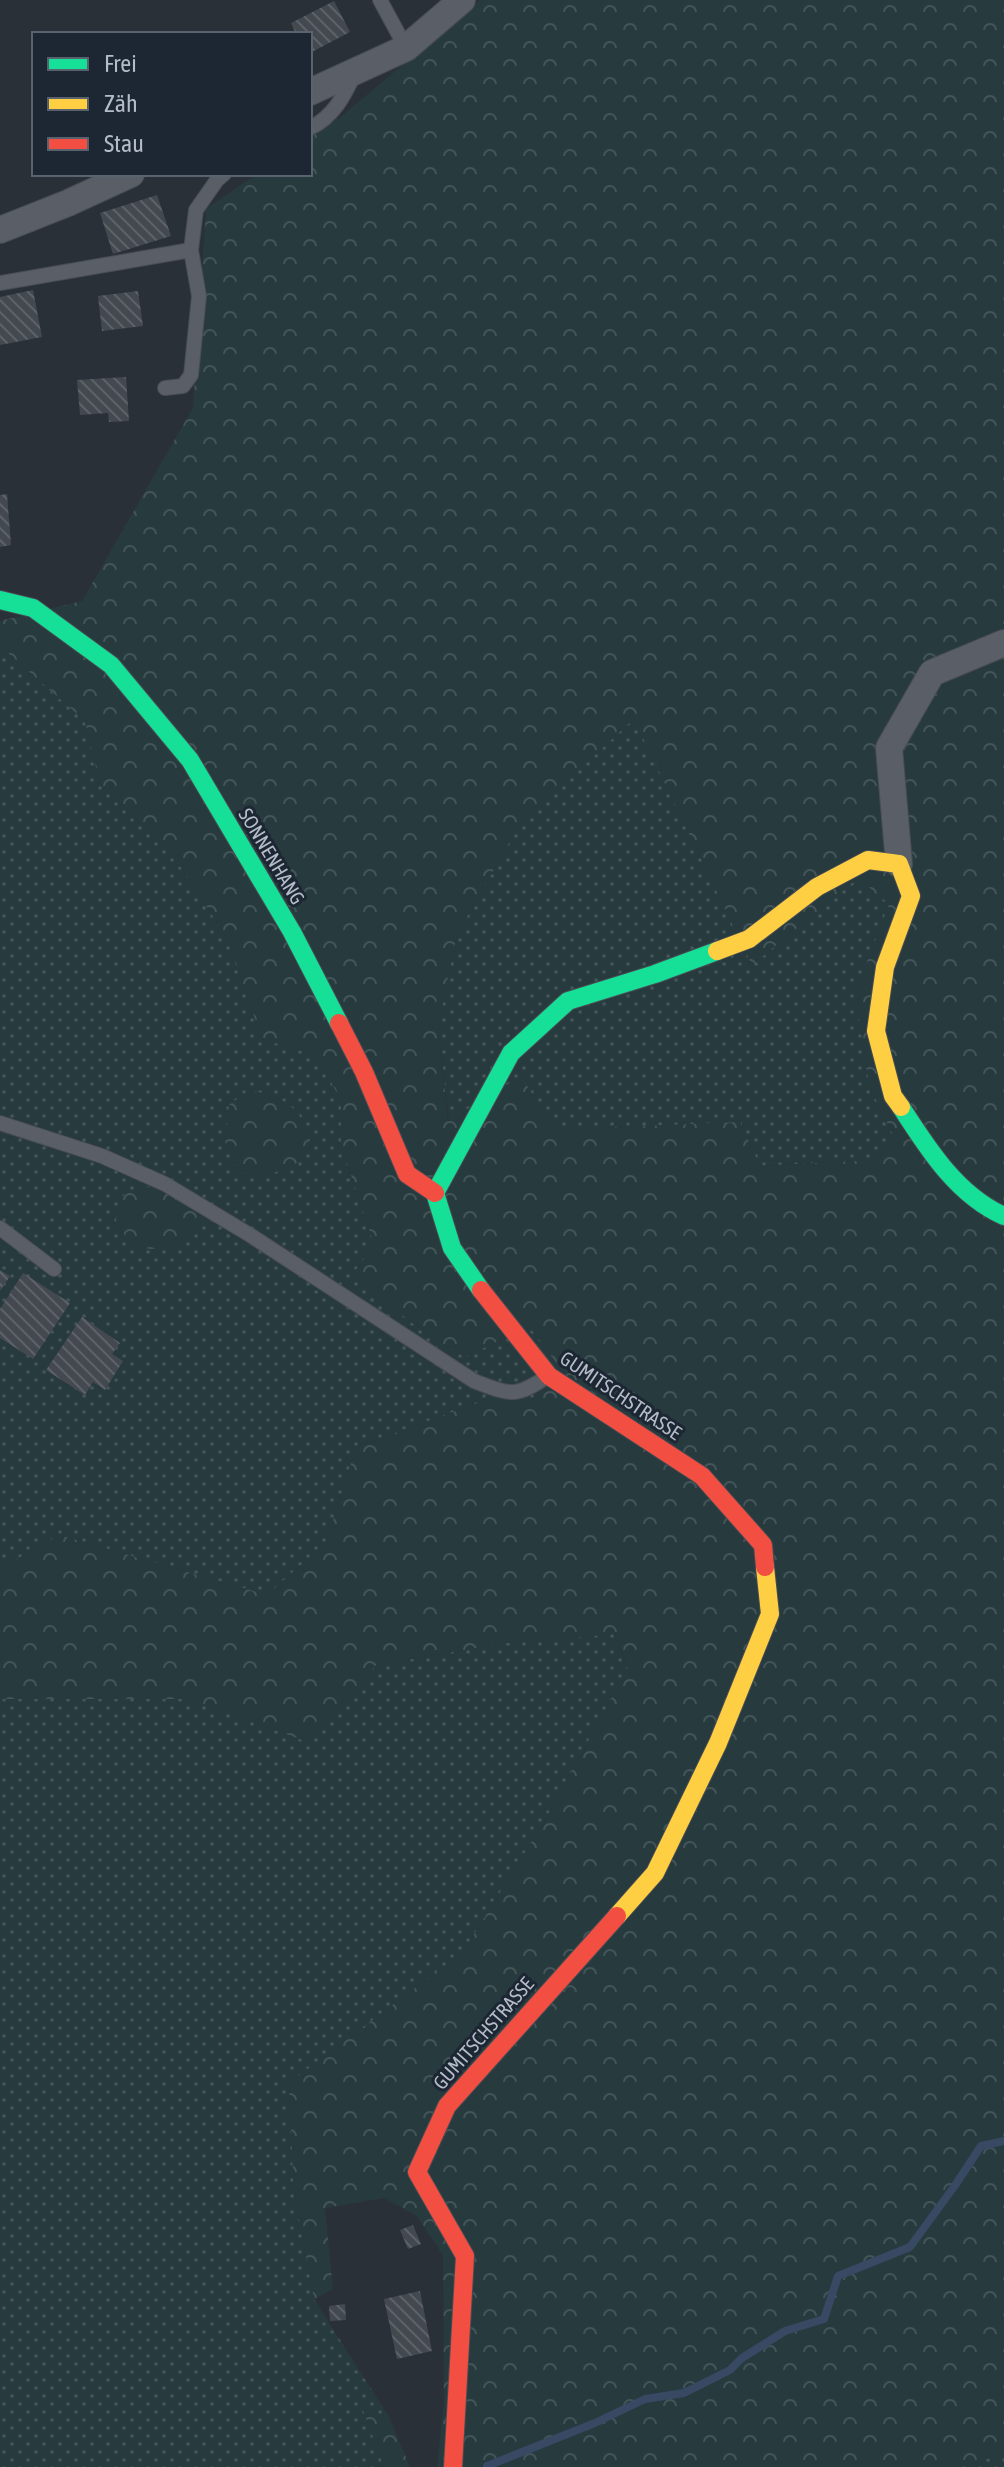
<svg xmlns="http://www.w3.org/2000/svg" width="1004" height="2467" viewBox="0 0 1004 2467" font-family="'Asap Condensed',sans-serif">
  <style>
    .grass { fill: url(#grass-dots) }
    .forest { fill: url(#forest-crowns); fill-rule: evenodd }
    .lines { fill: none; stroke-linecap: round; stroke-linejoin: round }
    .stream { stroke: #384963; stroke-width: 8 }
    .building { fill: url(#building-back-hatch) }
    .lane-casing { stroke: #484c53; stroke-width: 16 }
    .street-casing { stroke: #484c53; stroke-width: 28 }
    .fast-casing { stroke: #484c53; stroke-width: 20 }
    .slow-casing { stroke: #484c53; stroke-width: 20 }
    .jam-casing { stroke: #484c53; stroke-width: 20 }
    .lane { stroke: #5a5e66; stroke-width: 14 }
    .street { stroke: #5a5e66; stroke-width: 26 }
    .fast { stroke: #16e098; stroke-width: 18 }
    .slow { stroke: #ffcf43; stroke-width: 18 }
    .jam { stroke: #f24e42; stroke-width: 18 }
    .labels { text-anchor: middle; dominant-baseline: central; stroke-width: 6; stroke-linejoin: round; paint-order: stroke }
    .street-label { font-size: 20px; fill: #b4bcc9; stroke: #1d2633 }
  </style>
  <defs>
    <pattern id="grass-dots" width="8" height="8" patternUnits="userSpaceOnUse" patternTransform="scale(2)"><rect width="8" height="8" fill="#273a3e"/><path d="M2 2h.1M6 6h.1" fill="none" stroke="#445559" stroke-width="1.8" stroke-linecap="round"/></pattern>
    <pattern id="forest-crowns" width="20" height="18" patternUnits="userSpaceOnUse" patternTransform="scale(2)"><rect width="20" height="18" fill="#273a3e"/><path d="M2 6a3 3 0 1 1 6 0M12 15a3 3 0 1 1 6 0" fill="none" stroke="#445559"/></pattern>
    <pattern id="building-back-hatch" width="6" height="6" patternUnits="userSpaceOnUse" patternTransform="scale(2)"><rect width="6" height="6" fill="#444950"/><path d="M-1 5l2 2M0 0l6 6M5-1l2 2" fill="none" stroke="#5d6168"/></pattern>
  </defs>
  <rect width="100%" height="100%" fill="#2a3038"/>
  <path class="grass" d="M0,646L85,721L100,784L173,855L226,936L262,1039L312,1054L322,1064L341,1101V1145L374,1244L352,1276L428,1335L465,1357L529,1326L561,1368L529,1402L486,1400L356,1447L326,1543L267,1595L59,1535L0,1569Z
    M634,718L752,965L858,877L889,904L869,1085L894,1137L873,1160L759,1166L740,1122L555,1130L449,1122L438,1025L457,934L520,823Z
    M614,1634L628,1669L544,1822L463,1952L289,2084L294,2191L314,2299L389,2417L364,2410L384,2467H0V1699L188,1698L308,1742L376,1665L506,1643Z
    M1004,2454V2467H958V2466Z"/>
  <path class="forest" d="M480,0H1004V2454L958,2467H437L444,2400L443,2255L417,2216L384,2198L325,2208L333,2289L314,2299L294,2191L289,2083L463,1952L544,1822L628,1668L614,1634L506,1643L376,1665L308,1742L188,1699H0V1569L59,1535L267,1595L326,1543L356,1447L486,1400L529,1402L560,1368L529,1326L465,1357L428,1335L352,1276L374,1244L341,1145V1101L322,1064L312,1054L262,1039L226,936L173,855L100,784L85,721L0,646V621L82,601L193,408L206,209L257,174H310V138L343,115ZM634,719L752,965L858,878L889,904L855,993L869,1085L894,1137L873,1160L760,1166L740,1122L555,1130L521,1076L448,1121L438,1025L457,934L520,824Z
    M249,1090C286,1097 305,1109 311,1148C297,1171 272,1173 248,1178L234,1164L233,1155L225,1145L229,1105Z
    M148,1187L169,1191L200,1209L203,1225C185,1252 152,1255 125,1241L124,1233L116,1222C120,1194 120,1192 148,1187Z
    M363,2410L389,2417L410,2467H384Z"/>
  <g class="lines">
    <path class="stream" d="M487,2466L595,2423L645,2399L684,2393L730,2370L742,2358L785,2331L824,2319L838,2276L910,2247L956,2184L981,2146L1004,2141"/>
  </g>
  <path class="building" d="M334,1L350,32L310,53V34H296L291,23Z
    M157,195L171,236L113,254L100,213Z
    M33,290L42,337L0,345V297Z
    M138,291L143,326L102,331L98,296Z
    M126,377L129,421L109,422L108,413L80,415L77,380Z
    M7,494L11,545L0,547V495Z
    M0,1270L10,1276L0,1291Z
    M23,1273L70,1303L33,1359L0,1338V1309Z
    M82,1317L120,1343L112,1354L123,1361L105,1390L93,1382L85,1395L46,1370Z
    M413,2225L421,2244L408,2249L400,2230Z
    M420,2291L432,2351L397,2359L384,2299Z
    M345,2304L346,2320L330,2321L329,2306Z"/>
  <g class="lines">
    <g class="lane-casing">
      <path id="lane" d="M380,0L406,48
        M310,128C334,117 345,94 356,71
        M0,283L191,250
        M165,388L183,386L191,375L199,296L191,250L196,210L217,180L224,174
        M0,1123L102,1156L165,1184L250,1235L474,1381C511,1395 515,1398 548,1376
        M0,1228L54,1269"/>
    </g>
    <g class="street-casing">
      <path id="street" d="M310,92L406,48L462,0
        M0,230L68,203L131,174
        M899,864L889,748L932,673L1004,643"/>
    </g>
    <g class="fast-casing">
      <path id="fast" d="M0,600L33,608L111,665L190,760L292,932L339,1023
        M901,1107C928,1149 957,1195 1004,1216
        M481,1290L452,1248L435,1193L511,1053L568,1001L655,974L717,951"/>
    </g>
    <g class="slow-casing">
      <path id="slow" d="M717,951L749,939L817,887L868,860L899,864L911,896L885,967L876,1031L893,1096L901,1107
        M617,1916L655,1873L718,1743L770,1614L765,1567"/>
    </g>
    <g class="jam-casing">
      <path id="jam" d="M339,1023L364,1072L407,1174L435,1193
        M481,1290L549,1376L702,1476L763,1545L765,1567
        M453,2467L465,2256L417,2172L447,2106L617,1916"/>
    </g>
    <use href="#lane" class="lane"/>
    <use href="#street" class="street"/>
    <use href="#fast" class="fast"/>
    <use href="#slow" class="slow"/>
    <use href="#jam" class="jam"/>
  </g>
  <g class="labels">
    <g class="street-label">
      <text transform="translate(272 856) rotate(59)">SONNENHANG</text>
      <text transform="translate(621 1395) rotate(34)">GUMITSCHSTRASSE</text>
      <text transform="translate(483 2033) rotate(-49)">GUMITSCHSTRASSE</text>
    </g>
  </g>
  <rect x="32" y="32" width="280" height="144" fill="#1d2633" stroke="#59626f" stroke-width="2"/>
  <rect x="48" y="58" width="40" height="12" fill="#16e098" stroke="#59626f" stroke-width="2"/>
  <text x="104" y="72" font-size="24" fill="#b4bcc9">Frei</text>
  <rect x="48" y="98" width="40" height="12" fill="#ffcf43" stroke="#59626f" stroke-width="2"/>
  <text x="104" y="112" font-size="24" fill="#b4bcc9">Zäh</text>
  <rect x="48" y="138" width="40" height="12" fill="#f24e42" stroke="#59626f" stroke-width="2"/>
  <text x="104" y="152" font-size="24" fill="#b4bcc9">Stau</text>
</svg>
